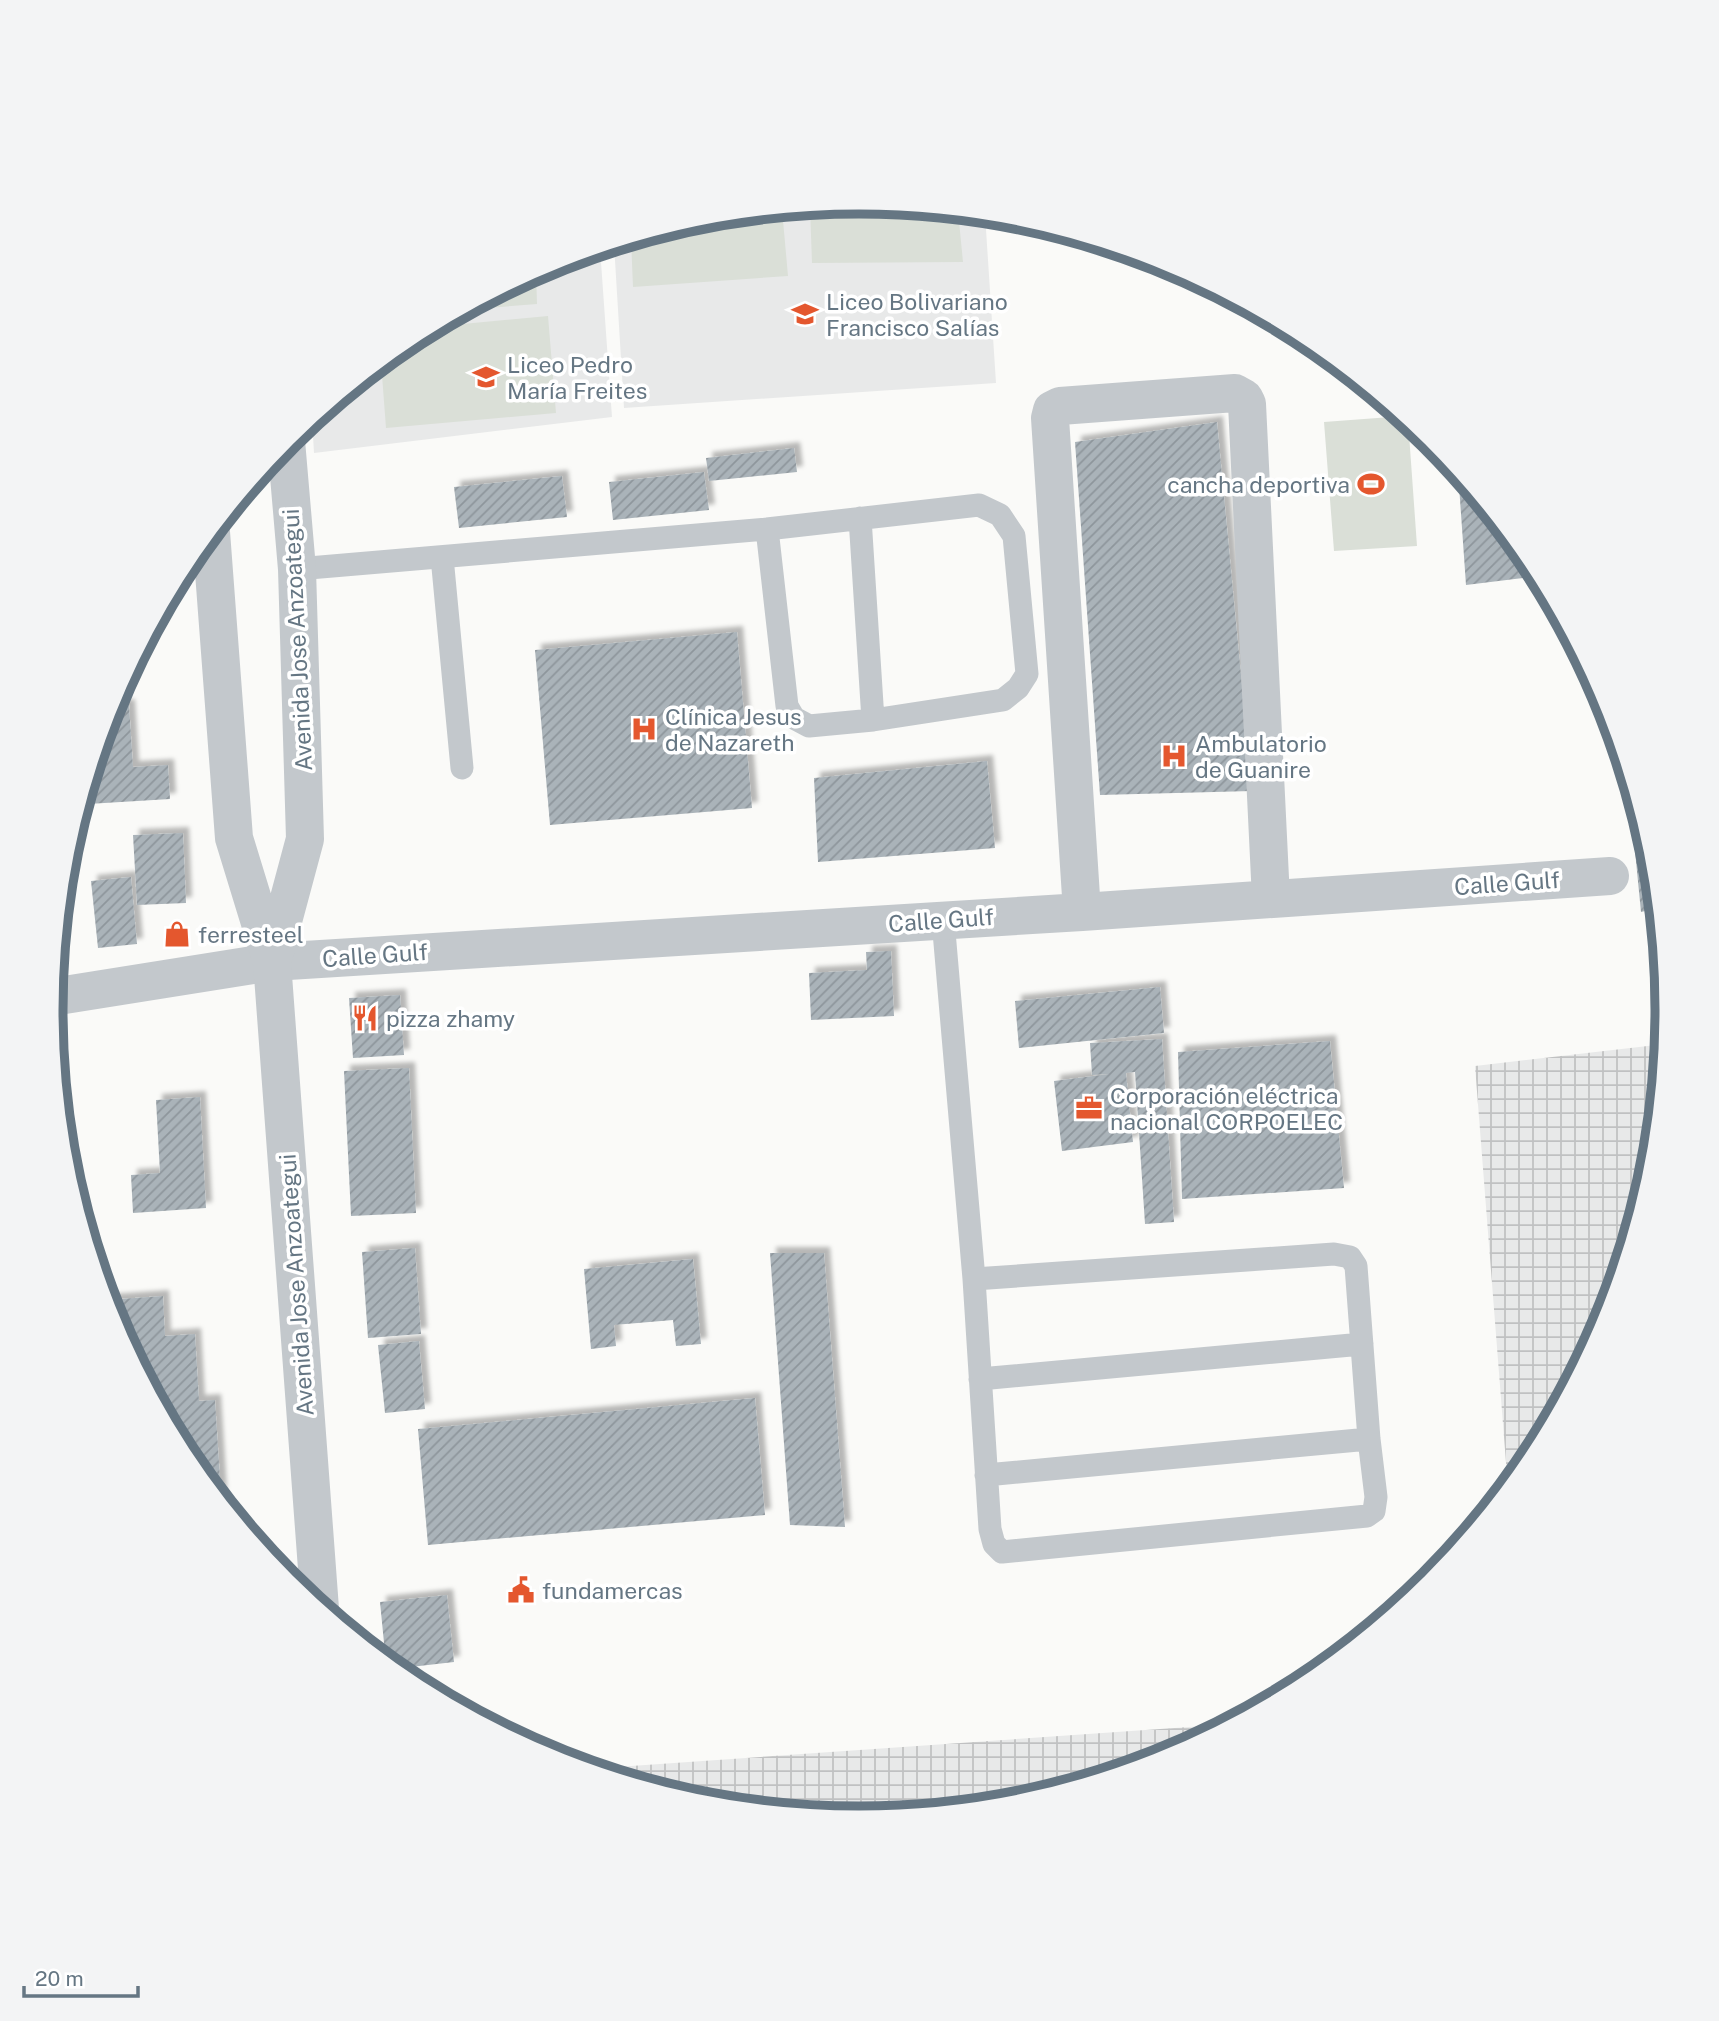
<svg xmlns="http://www.w3.org/2000/svg" width="1719" height="2021" viewBox="0 0 1719 2021" font-family="'Public Sans',sans-serif">
  <style>
    .built { fill: #e8e9e9 }
    .industrial { fill: url(#industrial-grid) }
    .green { fill: #dadfd7 }
    .building { fill: url(#building-hatch); filter: url(#shadow) }
    .lines { fill: none; stroke-linecap: round; stroke-linejoin: round }
    .service { stroke: #c3c8cc; stroke-width: 23 }
    .minor { stroke: #c3c8cc; stroke-width: 38 }
    .tertiary { stroke: #c3c8cc; stroke-width: 38 }
    .labels { text-anchor: middle; dominant-baseline: central; stroke-width: 7; stroke-linejoin: round; paint-order: stroke }
    .poi-label { font-size: 23px; fill: #657683; stroke: #fff; text-anchor: start }
    .street-label { font-size: 23px; fill: #657683; stroke: #fff }
    .rim { fill: none; stroke: #657683; stroke-width: 9 }
  </style>
  <defs>
    <pattern id="industrial-grid" width="8" height="8" patternUnits="userSpaceOnUse" patternTransform="scale(1.75)"><rect width="8" height="8" fill="#e8e9e9"/><path d="M0 4h8M4 0v8" fill="none" stroke="#c0c1c2"/></pattern>
    <pattern id="building-hatch" width="6" height="6" patternUnits="userSpaceOnUse" patternTransform="scale(1.75)"><rect width="6" height="6" fill="#aab3b9"/><path d="M-1 1l2-2M0 6l6-6M5 7l2-2" fill="none" stroke="#8e969c"/></pattern>
    <filter id="shadow"><feDropShadow dx="6" dy="-6" stdDeviation="2" flood-color="#0004"/></filter>
  </defs>
  <rect width="100%" height="100%" fill="#fafaf8"/>
  <path class="built" d="M860,202L985,214L996,383L624,408L614,244L702,217Z
    M600,248L612,417L314,453L312,419L411,338L550,263Z"/>
  <path class="industrial" d="M1665,1044L1653,1169L1607,1320L1532,1460L1508,1488L1475,1066Z
    M1232,1724L1169,1758L1017,1804L859,1819L701,1804L588,1769Z"/>
  <path class="green" d="M860,202L958,211L963,262L812,263L810,207Z
    M782,209L788,276L633,287L631,239L702,217Z
    M536,271L537,304L463,310Z
    M548,316L556,413L386,428L381,362L411,338L431,327Z
    M1404,416L1408,420L1417,546L1334,551L1324,422Z"/>
  <path class="building" d="M1322,349L1334,358L1322,359Z
    M1217,422L1252,791L1100,795L1075,442Z
    M794,448L797,472L709,481L706,458Z
    M1458,471L1532,562L1540,576L1466,585Z
    M704,472L709,510L613,520L609,482Z
    M562,476L567,517L459,528L454,487Z
    M737,632L752,808L550,825L535,650Z
    M129,705L133,767L168,765L170,799L88,804L87,785L111,707Z
    M987,761L995,848L818,862L814,778Z
    M183,833L186,903L137,905L133,835Z
    M1648,839L1653,853L1658,908L1641,912L1634,841Z
    M131,877L137,944L98,948L91,881Z
    M891,951L894,1016L811,1020L809,973L867,970L866,952Z
    M1160,987L1164,1033L1019,1048L1015,1001Z
    M400,995L404,1055L353,1058L349,998Z
    M1162,1039L1174,1222L1145,1224L1135,1072L1126,1073L1133,1142L1062,1151L1054,1081L1109,1074L1092,1075L1090,1043Z
    M1330,1041L1344,1188L1182,1199L1178,1052Z
    M409,1068L416,1213L351,1216L344,1071Z
    M200,1097L206,1208L133,1213L131,1175L160,1173L156,1100Z
    M415,1248L421,1334L368,1338L362,1252Z
    M770,1253H824L845,1527L790,1525Z
    M693,1259L701,1344L676,1346L673,1320L614,1325L616,1346L591,1349L584,1269Z
    M163,1296L165,1336L195,1334L199,1401L215,1400L221,1495H216L187,1459L112,1320L106,1300Z
    M419,1341L425,1409L385,1413L378,1345Z
    M755,1398L765,1515L428,1545L418,1429Z
    M447,1595L454,1662L393,1669L386,1663L380,1602Z"/>
  <g class="lines">
    <path class="service" d="M767,529L787,706L794,718L809,726L873,720
      M442,557L462,768
      M297,569L767,529L979,505L1000,515L1014,536L1027,674L1018,688L1003,700L873,720L860,518
      M943,920L974,1279L990,1529L994,1544L1002,1552L1367,1516L1374,1511L1376,1497L1369,1439L1356,1266L1350,1257L1334,1254L974,1279
      M980,1379L1362,1344
      M986,1475L1369,1439"/>
    <path class="minor" d="M1082,912L1050,418L1052,410L1060,406L1235,393L1244,398L1247,404L1271,899
      M52,997L272,962L1082,912L1610,876"/>
    <path class="tertiary" d="M211,532L234,838L272,962L320,1609
      M272,962L305,839L297,569L286,441"/>
  </g>
  <defs>
    <g id="school-bare" transform="scale(2.1)"><path d="M0-5L7-2L0 1L-7-2ZM-4 1L0 2.5L4 1V4Q0 6-4 4Z" fill="#e4572e" stroke="#fff" stroke-width="2.5" paint-order="stroke"/></g>
    <g id="stadium-bare" transform="scale(2.1)"><path d="M0-5a6.5 5 0 1 0 0 10a6.5 5 0 1 0 0-10ZM-3.5-1.8h7v3.6h-7Z" fill="#e4572e" stroke="#fff" stroke-width="2.5" paint-order="stroke"/></g>
    <g id="hospital-bare" transform="scale(2.1)"><path d="M-5-5h3v3.5h4V-5h3V5h-3V1.5h-4V5h-3Z" fill="#e4572e" stroke="#fff" stroke-width="2.5" paint-order="stroke"/></g>
    <g id="shop-bare" transform="scale(2.1)"><path d="M-5-2.5h2.3a2.7 3.5 0 0 1 5.4 0H5L5.5 6h-11ZM-1.5-2.5h3a1.5 2.3 0 0 0-3 0Z" fill="#e4572e" stroke="#fff" stroke-width="2.5" paint-order="stroke"/></g>
    <g id="restaurant-bare" transform="scale(2.1)"><path d="M-5-6h1v4h1v-4h1v4h1v-4h1v5L-1.5 .5V6h-2V.5L-5-1ZM5-6V6H3V1.5H1.5Q1.5-4 5-6Z" fill="#e4572e" stroke="#fff" stroke-width="2.5" paint-order="stroke"/></g>
    <g id="office-bare" transform="scale(2.1)"><path d="M-6-3h4V-5.5h4V-3h4V5H-6ZM-1-4.5V-3h2v-1.5ZM-6 0V1H6V0Z" fill="#e4572e" stroke="#fff" stroke-width="2.5" paint-order="stroke"/></g>
    <g id="civic-bare" transform="scale(2.1)"><path d="M-.6-6.5H3V-4.5H.6V-3L4-1V1h2V6H-6V1h2V-1L-.6-3ZM-1.2 2.5V6h2.4V2.5Z" fill="#e4572e" stroke="#fff" stroke-width="2.5" paint-order="stroke"/></g>
  </defs>
  <g fill-rule="evenodd">
    <use href="#school-bare" x="805" y="314"/>
    <use href="#school-bare" x="486" y="377"/>
    <use href="#stadium-bare" x="1371" y="484"/>
    <use href="#hospital-bare" x="644" y="729"/>
    <use href="#hospital-bare" x="1174" y="756"/>
    <use href="#shop-bare" x="177" y="934"/>
    <use href="#restaurant-bare" x="365" y="1018"/>
    <use href="#office-bare" x="1089" y="1108"/>
    <use href="#civic-bare" x="521" y="1590"/>
  </g>
  <g class="labels">
    <g class="poi-label">
      <text x="826" y="301">Liceo Bolivariano<tspan x="826" dy="26">Francisco Salías</tspan></text>
      <text x="507" y="364">Liceo Pedro<tspan x="507" dy="26">María Freites</tspan></text>
      <text x="1350" y="484" text-anchor="end">cancha deportiva</text>
      <text x="665" y="716">Clínica Jesus<tspan x="665" dy="26">de Nazareth</tspan></text>
      <text x="1195" y="743">Ambulatorio<tspan x="1195" dy="26">de Guanire</tspan></text>
      <text x="198" y="934">ferresteel</text>
      <text x="386" y="1018">pizza zhamy</text>
      <text x="1110" y="1095">Corporación eléctrica<tspan x="1110" dy="26">nacional CORPOELEC</tspan></text>
      <text x="542" y="1590">fundamercas</text>
    </g>
    <g class="street-label">
      <text transform="translate(297 640) rotate(-93)">Avenida Jose Anzoategui</text>
      <text transform="translate(1507 883) rotate(-4)">Calle Gulf</text>
      <text transform="translate(941 920) rotate(-4)">Calle Gulf</text>
      <text transform="translate(375 955) rotate(-4)">Calle Gulf</text>
      <text transform="translate(296 1285) rotate(-94)">Avenida Jose Anzoategui</text>
    </g>
  </g>
  <path d="M0 0H1719V2021H0ZM63 1010a796 796 0 1 1 1592 0a796 796 0 1 1-1592 0Z" fill="#f3f4f5" fill-rule="evenodd"/>
  <path class="rim" d="M63 1010a796 796 0 1 1 1592 0a796 796 0 1 1-1592 0Z"/>
  <path d="M24 1986v10h114v-10" fill="none" stroke="#657683" stroke-width="3.5"/>
  <text x="35" y="1986" font-size="21" fill="#657683" stroke="#ffffff" stroke-width="5" paint-order="stroke">20 m</text>
</svg>
